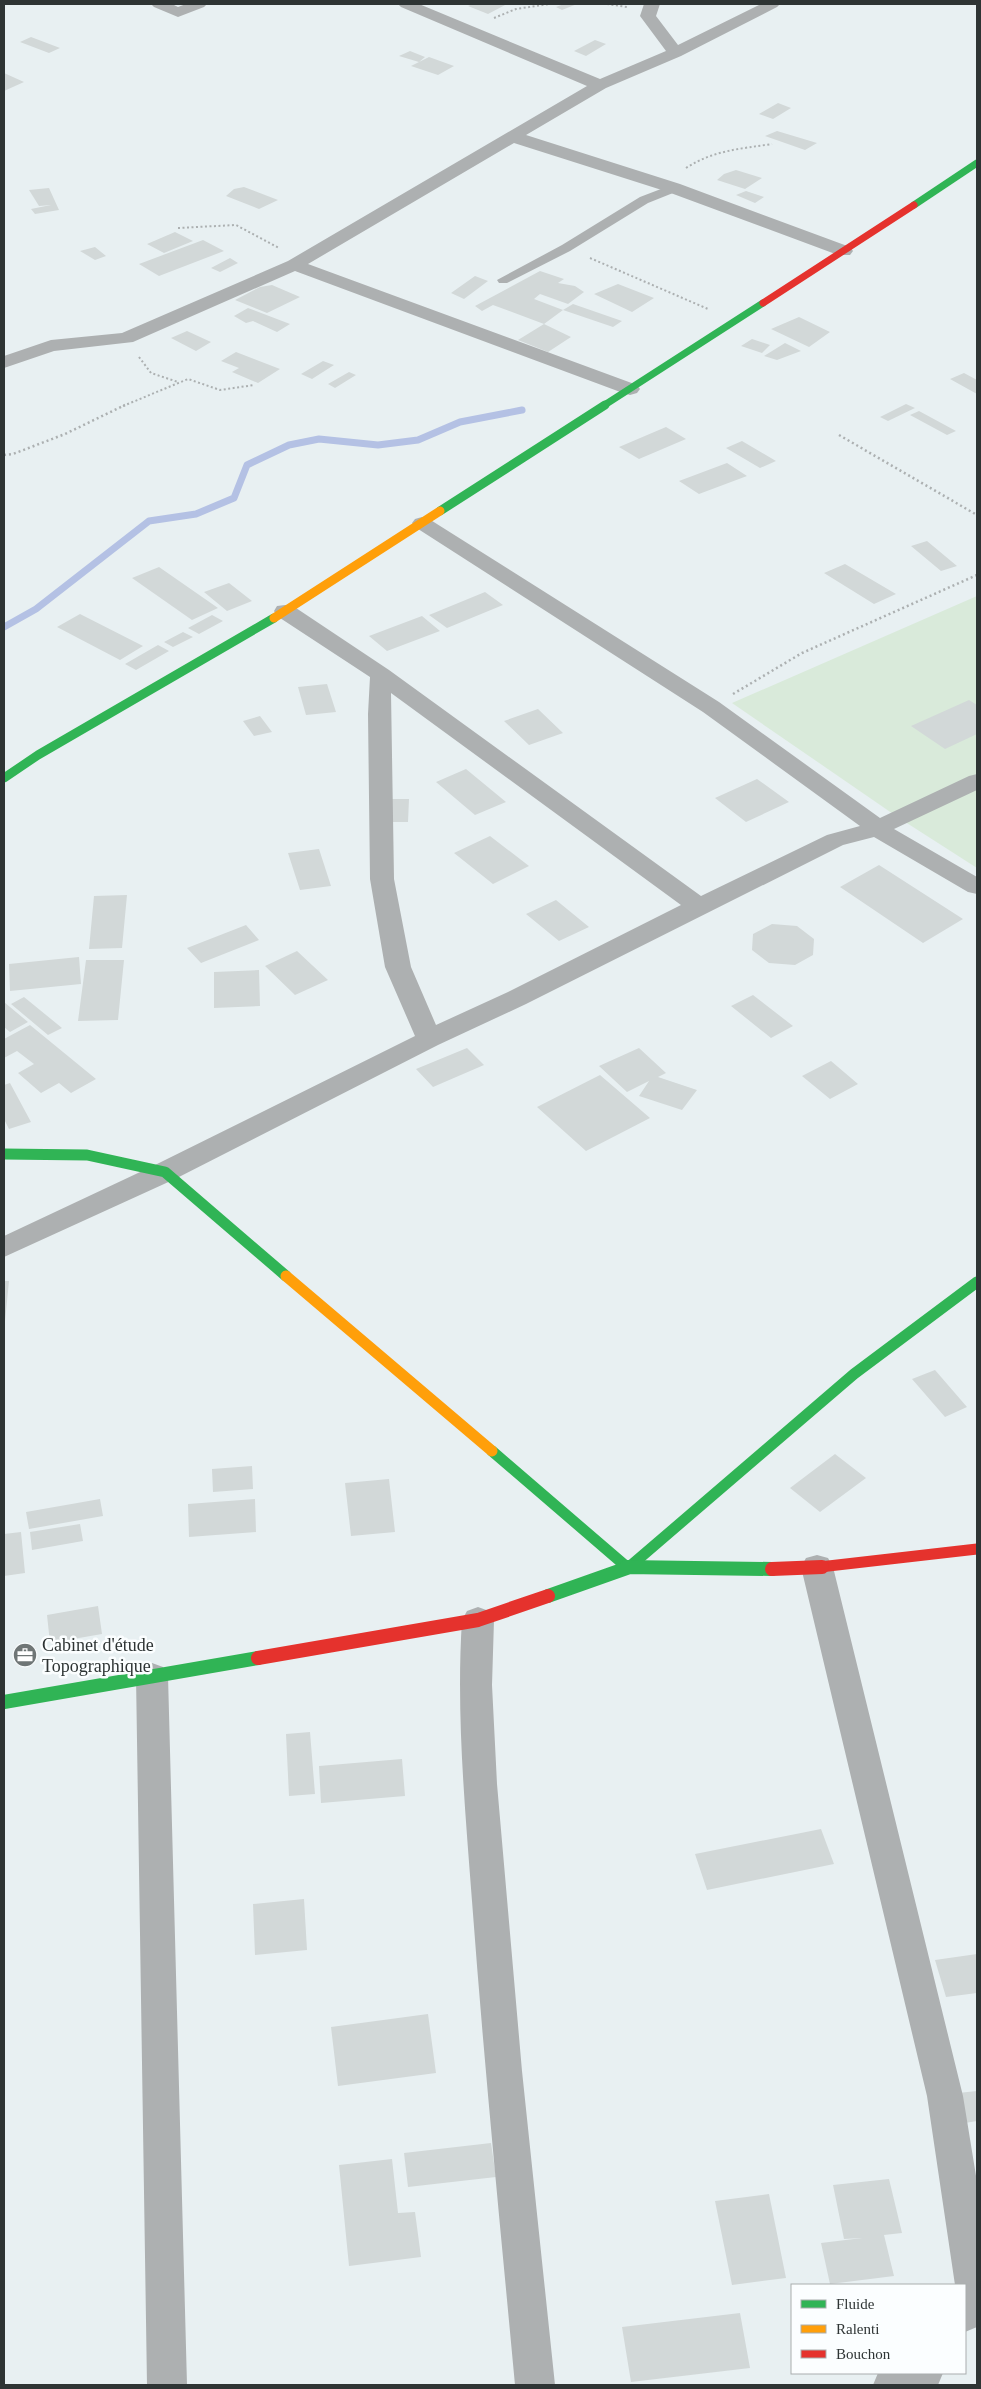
<svg xmlns="http://www.w3.org/2000/svg" width="981" height="2389" viewBox="0 0 981 2389" font-family="Georgia,serif">
  <style>
    .green { fill: #d9eada }
    .lines { fill: none; stroke-linecap: round; stroke-linejoin: round }
    .stream { stroke: #b4c1e4; stroke-width: 7 }
    .building { fill: #d2d8d8 }
    .path-far1 { stroke: #acb0b1; stroke-width: 2; stroke-dasharray: 2 2.5; stroke-linecap: butt }
    .path { stroke: #acb0b1; stroke-width: 2.5; stroke-dasharray: 2 3; stroke-linecap: butt }
    .lane { fill: #adb0b1; fill-rule: evenodd }
    .street { fill: #adb0b1; fill-rule: evenodd }
    .fast-far3 { stroke: #30b455; stroke-width: 7 }
    .fast-far2 { stroke: #30b455; stroke-width: 9 }
    .fast-far1 { stroke: #30b455; stroke-width: 11 }
    .fast { stroke: #30b455; stroke-width: 14 }
    .slow-far1 { stroke: #ff9f0a; stroke-width: 9 }
    .slow { stroke: #ff9f0a; stroke-width: 11 }
    .jam-far2 { stroke: #e5322d; stroke-width: 7 }
    .jam-far1 { stroke: #e5322d; stroke-width: 11 }
    .jam { stroke: #e5322d; stroke-width: 14 }
    .labels { text-anchor: middle; dominant-baseline: central; stroke-width: 5; stroke-linejoin: round; paint-order: stroke }
    .poi-label { font-size: 18px; fill: #2e3434; stroke: #fbfeff; text-anchor: start }
  </style>
  <rect width="100%" height="100%" fill="#e8f0f2"/>
  <path class="green" d="M977,596V868L899,818L732,703Z"/>
  <g class="lines">
    <path class="stream" d="M4,627L36,609L149,521L196,514L234,498L247,465L289,445L319,439L378,445L418,440L460,422L522,410"/>
  </g>
  <path class="building" d="M473,4H507L488,14L468,6Z
    M564,4H577L562,10L556,7Z
    M31,37L60,48L49,53L20,42Z
    M595,40L606,44L586,56L574,51Z
    M410,51L425,57L419,62L429,57L454,66L438,75L411,66L419,62L399,56Z
    M4,73L24,82L4,91Z
    M778,103L791,108L773,119L759,114Z
    M777,131L817,143L805,150L765,136Z
    M736,170L762,178L745,189L717,180L724,174Z
    M244,187L278,200L259,209L226,196L234,189Z
    M49,188L59,210L35,214L31,209L51,205L39,206L29,190Z
    M746,191L764,197L755,203L736,195Z
    M175,232L193,241L164,253L147,244Z
    M203,240L224,251L159,276L139,264Z
    M95,247L106,256L95,260L80,251Z
    M230,258L238,263L220,272L211,268Z
    M540,271L564,279L558,283L575,286L584,292L568,304L540,294L534,299L563,310L573,304L622,321L613,327L563,310L544,324L571,337L548,352L518,340L544,324L493,305L482,311L475,306Z
    M475,276L488,281L464,299L451,293Z
    M618,284L654,298L632,312L594,294Z
    M272,285L300,297L267,313L235,300L260,287Z
    M248,308L290,324L277,332L253,321L246,323L234,316Z
    M799,317L830,332L809,347L771,329Z
    M187,331L211,342L196,351L171,338Z
    M752,339L770,345L762,353L741,346Z
    M785,343L801,351L777,360L764,356Z
    M236,352L280,369L258,383L232,372L239,368L221,361Z
    M323,361L334,365L312,379L301,374Z
    M349,372L356,375L335,388L328,384Z
    M964,373L977,380V394L950,379Z
    M906,404L915,408L888,421L880,417Z
    M919,411L956,431L947,435L910,415Z
    M666,427L686,439L639,459L619,447Z
    M742,441L776,461L760,468L726,448Z
    M727,463L747,476L699,494L679,481Z
    M927,541L957,566L941,571L911,546Z
    M845,564L896,594L874,604L824,573Z
    M159,567L218,608L192,620L132,578Z
    M229,583L252,601L227,611L204,592Z
    M485,592L503,605L447,628L429,615Z
    M80,614L143,646L120,660L57,627Z
    M212,615L223,621L199,634L188,628Z
    M422,616L440,631L387,651L369,636Z
    M183,632L193,637L173,647L164,642Z
    M158,645L169,651L136,670L125,664Z
    M327,684L336,712L306,715L298,687Z
    M969,700L977,705V734L945,749L911,726Z
    M538,709L563,733L529,745L504,721Z
    M260,716L272,732L254,736L243,721Z
    M466,769L506,802L475,815L436,782Z
    M757,779L789,802L746,822L715,798Z
    M390,799H409L408,822H388Z
    M490,836L529,866L493,884L454,853Z
    M319,849L331,886L300,890L288,853Z
    M879,865L963,919L923,943L840,887Z
    M127,895L122,948L89,949L94,896Z
    M556,900L589,927L559,941L526,914Z
    M772,924L797,926L814,939L813,955L795,965L769,963L752,950L753,934Z
    M246,925L259,940L201,963L187,948Z
    M297,951L328,980L295,995L265,966Z
    M79,957L81,984L10,991L9,964Z
    M86,960H124L118,1020L78,1021Z
    M259,970L260,1006L214,1008V972Z
    M753,995L793,1026L771,1038L731,1006Z
    M24,997L62,1028L48,1035L11,1004Z
    M4,1002L28,1022L10,1032L4,1027Z
    M30,1025L96,1079L71,1093L59,1083L41,1093L18,1073L34,1064L17,1051L4,1058V1039Z
    M467,1048L484,1065L433,1087L416,1069Z
    M639,1048L666,1073L658,1077L697,1090L682,1110L639,1096L649,1081L627,1092L599,1066Z
    M831,1061L858,1084L830,1099L802,1076Z
    M600,1075L650,1118L586,1151L537,1107Z
    M10,1083L31,1122L9,1129L4,1119V1085Z
    M4,1281H9L5,1321H4Z
    M935,1370L967,1407L945,1417L912,1379Z
    M835,1454L866,1478L820,1512L790,1488Z
    M252,1466L253,1489L213,1492L212,1469Z
    M389,1479L395,1532L351,1536L345,1483Z
    M100,1499L103,1516L29,1529L26,1512Z
    M255,1499L256,1532L189,1537L188,1504Z
    M80,1524L83,1541L32,1550L30,1532Z
    M21,1532L25,1573L4,1576V1534Z
    M98,1606L102,1634L50,1643L47,1615Z
    M310,1732L315,1794L289,1796L286,1734Z
    M402,1759L405,1796L321,1803L319,1766Z
    M821,1829L834,1864L707,1890L695,1854Z
    M304,1899L307,1950L255,1955L253,1904Z
    M977,1954V1993L946,1997L935,1960Z
    M428,2014L436,2073L338,2086L331,2027Z
    M977,2091V2121L965,2123L958,2093Z
    M491,2143L496,2177L408,2187L404,2153Z
    M392,2159L398,2213L415,2212L421,2257L349,2266L339,2165Z
    M889,2179L902,2233L884,2235L894,2276L830,2284L821,2243L862,2238L844,2239L833,2185Z
    M769,2194L786,2278L732,2285L715,2201Z
    M740,2313L750,2368L631,2382L622,2327Z"/>
  <g class="lines">
    <path class="path-far1" d="M607,4L627,7
      M494,18L516,9L549,4
      M686,168C714,150 740,149 772,144
      M178,228L236,225L279,248
      M590,258L708,309
      M139,357L151,373L178,382
      M123,406L188,379L220,390L254,385"/>
    <path class="path" d="M839,435L977,515
      M4,455L13,454L65,434L125,405
      M733,694L802,653L977,575"/>
    <path class="lane" d="M674,184L680,188L678,191L648,203L570,251L507,283H499L497,280L562,245L640,197Z"/>
    <path class="street" d="M151,4H172L178,7L186,4H207L204,7L178,17L154,7Z
      M398,4H419L600,79L666,51L640,16L644,4H660L656,16L678,45L761,4H780L777,7L681,56L606,88L526,135L680,184L850,247L853,251L850,255H838L668,192L514,143L308,264L637,385L640,389L637,393L630,395L623,393L295,271L133,342L54,351L4,368V356L51,340L122,333L288,261L587,86L401,7Z
      M422,517L429,519L719,702L880,818L969,776L977,774V790L894,829L977,877V894L968,892L874,837L843,845L526,1004L438,1045L175,1179L4,1257V1236L155,1165L415,1036L385,967L370,879L368,714L370,677L277,616L274,611L277,606L285,605L293,606L389,670L701,896L827,835L860,826L703,712L415,527L412,523L415,519ZM391,693L681,905L508,992L436,1025L411,967L394,879Z
      M817,1555L828,1558L833,1567L963,2096L977,2182V2327L965,2332V2285H955L927,2096L801,1567L806,1558Z
      M478,1607L489,1611L494,1620L492,1685L497,1784L522,2071L555,2385H515C500,2224 484,2063 472,1901C465,1807 456,1714 462,1620L467,1611Z
      M152,1663L163,1667L168,1676L187,2385H147L136,1676L141,1667Z
      M878,2373H943L938,2385H873Z"/>
    <path class="fast-far3" d="M914,205L977,163
      M603,406L763,303"/>
    <path class="fast-far2" d="M440,511L605,405
      M4,778L38,755L274,618"/>
    <path class="fast-far1" d="M4,1154L87,1155L165,1172L286,1276
      M492,1451L628,1568
      M628,1568L854,1374L977,1282"/>
    <path class="fast" d="M626,1567L772,1569
      M548,1596L630,1567
      M4,1702L258,1658"/>
    <path class="slow-far1" d="M274,618L440,511"/>
    <path class="slow" d="M286,1276L492,1451"/>
    <path class="jam-far2" d="M763,303L914,205"/>
    <path class="jam-far1" d="M811,1568L977,1549"/>
    <path class="jam" d="M772,1569L822,1567
      M258,1658L478,1620L548,1596"/>
  </g>
  <defs>
    <g id="office-disc" transform="scale(1.25)"><circle r="9.5" fill="#6f7676" stroke="#fbfeff"/><path d="M-6-3h4V-5.5h4V-3h4V5H-6ZM-1-4.5V-3h2v-1.5ZM-6 0V1H6V0Z" fill="#fff"/></g>
  </defs>
  <g fill-rule="evenodd">
    <use href="#office-disc" x="25" y="1655"/>
  </g>
  <g class="labels">
    <g class="poi-label">
      <text x="42" y="1645">Cabinet d'étude<tspan x="42" dy="21">Topographique</tspan></text>
    </g>
  </g>
  <rect width="981" height="2389" fill="none" stroke="#2e3434" stroke-width="10"/>
  <rect x="791" y="2284" width="175" height="90" fill="#fbfeff" stroke="#a9adae"/>
  <rect x="801" y="2300" width="25" height="8" fill="#30b455" stroke="#a9adae"/>
  <text x="836" y="2309" font-size="15" fill="#2e3434">Fluide</text>
  <rect x="801" y="2325" width="25" height="8" fill="#ff9f0a" stroke="#a9adae"/>
  <text x="836" y="2334" font-size="15" fill="#2e3434">Ralenti</text>
  <rect x="801" y="2350" width="25" height="8" fill="#e5322d" stroke="#a9adae"/>
  <text x="836" y="2359" font-size="15" fill="#2e3434">Bouchon</text>
</svg>
